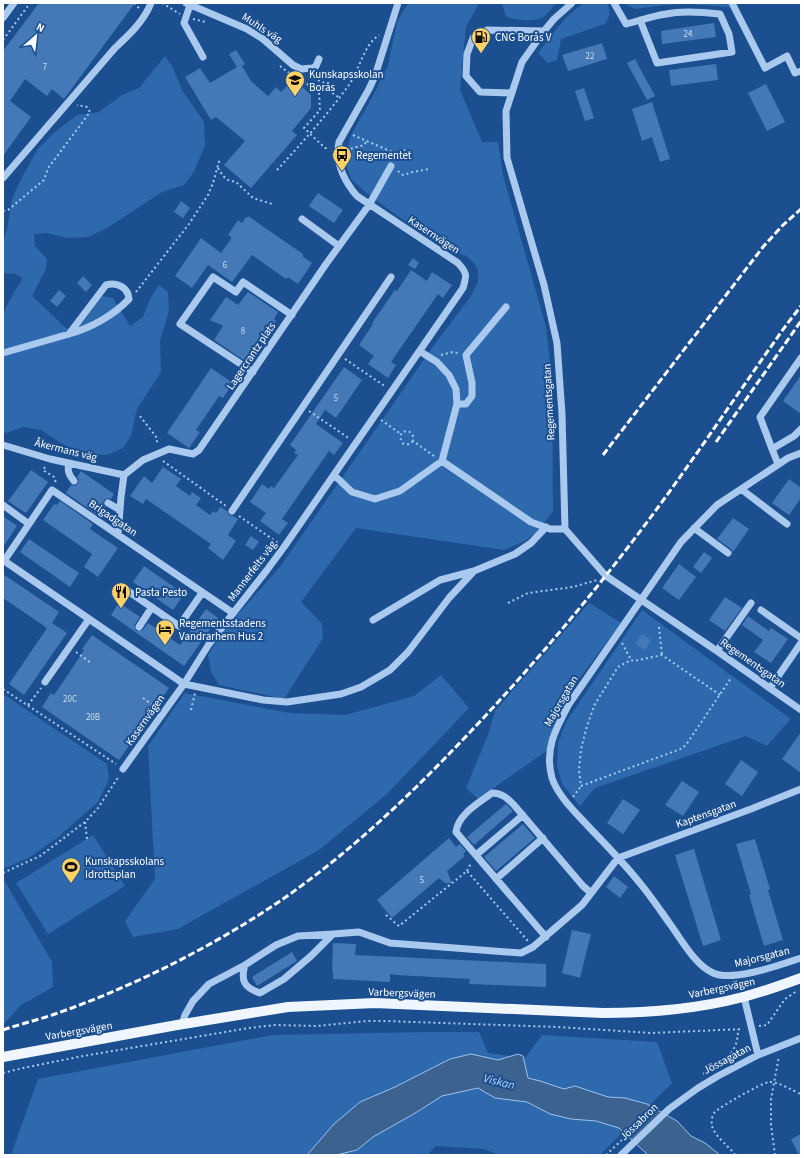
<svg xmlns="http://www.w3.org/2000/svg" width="804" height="1158" viewBox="0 0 804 1158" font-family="'Source Sans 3',sans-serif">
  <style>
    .green { fill: #2e69ad }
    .water { fill: #3c6290; stroke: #9cc4f0 }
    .building { fill: #4478b7 }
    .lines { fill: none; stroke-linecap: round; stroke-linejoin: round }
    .path { stroke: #a9c9ee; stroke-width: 2; stroke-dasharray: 2 3; stroke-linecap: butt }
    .minor { stroke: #a9c9ee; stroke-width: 7 }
    .major { stroke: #f0f6ff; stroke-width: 10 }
    .rail { stroke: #fff; stroke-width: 3; stroke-dasharray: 7 3; stroke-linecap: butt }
    .labels { text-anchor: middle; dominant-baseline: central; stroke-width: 4; stroke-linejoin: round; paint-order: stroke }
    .number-label { font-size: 9px; fill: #d0dded }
    .street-label { font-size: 11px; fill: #fff; stroke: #1b4f8f }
    .poi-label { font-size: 11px; fill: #fff; stroke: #1b4f8f; text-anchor: start }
    .water-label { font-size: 12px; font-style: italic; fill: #b5d3f5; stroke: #1b4f8f }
  </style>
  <rect width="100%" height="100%" fill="#1b4f8f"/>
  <path class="green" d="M408,3H479L466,27L460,90L482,142H498L503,175L546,327L552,378L553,511L537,532L525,541L504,550L356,528L301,602L310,611L322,624L323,638L284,699L219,685L211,672L208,655L223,631L280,567L434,345L471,296L478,281V270L473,262L466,256L450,250L424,235L370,196L351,179L344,160L351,135L375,92L388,65L397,22Z
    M502,3H556C552,8 547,15 542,18C532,22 516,20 506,17Z
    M584,3H607C611,11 610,17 605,24L561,39L557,60L548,63L538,53C552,35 564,16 584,3Z
    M623,3H728L730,7L686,4L665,5L635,9Z
    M165,56L173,68L182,90L204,122L205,146L193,173L184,185L162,192L107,228L88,237L67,238L47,233L34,234L35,246L47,259L46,269L32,296L67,329L82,323L102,296L113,298L130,326L143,317L150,299L159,285L168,292L169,311L160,341L161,372L137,409L131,436L123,448L107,455H87L64,445L41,430L24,427L6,433L3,432V313L13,294L23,278L16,274L3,273V241L7,229L12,199L20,181L37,150L55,132L77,115L99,112L122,95L139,88Z
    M589,603L621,623L577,682L548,750L478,799L466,788L489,732L495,711Z
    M642,610L791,719L767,746L746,736L595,788L580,806L562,784L557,765L558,743L566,722Z
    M441,675L469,708L387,794L319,850L178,929L133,937L125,921L155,879L148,746L185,693L290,713L345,715L414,696Z
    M3,694L107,764L109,779L98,802L58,837L30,857L3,869Z
    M93,835L125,886L48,934L16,883Z
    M3,878L52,962L53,987L21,1005L3,1025Z
    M427,1032H479L488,1053L525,1058L542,1035L657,1042L672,1083L600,1155H499L484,1149L436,1146L427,1155H11L38,1079L272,1035Z"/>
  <path class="water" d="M471,1054L498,1060L518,1054L523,1056L528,1078L540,1081L564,1089L575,1086L608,1097L625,1098L647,1104L677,1121L691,1136L705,1143L720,1155H648L619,1128L596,1121L571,1119L550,1114L527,1102L495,1098L478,1088L442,1096L417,1112L373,1137L357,1150L336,1155H307L334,1124L360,1102L395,1087L450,1059Z"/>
  <path class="building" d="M39,3H135L64,99L52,89L47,96L25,79L10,101L31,117L3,156V51Z
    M714,23L716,37L662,44L661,31Z
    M602,43L607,59L568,71L562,55Z
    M236,50L245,64L242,66L251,81L268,96L276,87L281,92L289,84L301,86L311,95V108L292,131L297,135L251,188L224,165L245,141L216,117L211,120L185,77L200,68L210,83L237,67L229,54Z
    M635,59L655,96L647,100L627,63Z
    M716,64L718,80L671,86L669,70Z
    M766,84L785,122L767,131L748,93Z
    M584,88L594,118L585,121L575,91Z
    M652,102L670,159L660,162L652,137L642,141L632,109Z
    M318,193L343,210L334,223L309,206Z
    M181,201L190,208L183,218L174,212Z
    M248,216L303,254V257L312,263L298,284L288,277L286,279L252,255L232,282L208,265L192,288L175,276L201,238L221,253L231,239V237L228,235L238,220L242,223L246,217L247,218Z
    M413,258L419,263L415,269L408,265Z
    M411,270L427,281L432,272L452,285L443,298L438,294L391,362L396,365L388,378L368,364L374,356L359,345L373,324L372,323L395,290L397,291Z
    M83,276L92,285L86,292L77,283Z
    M59,290L66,296L57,307L50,301Z
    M248,292L278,312L274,319L276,321L262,341L250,357L248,356L245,361L214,340L223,326L210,320L226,297L238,305Z
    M344,367L362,380L336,418L325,410L316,424L343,443L334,455L329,451L282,519L288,523L279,535L260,521L266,513L250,502L262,484L269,489L271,486L274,488L298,455L294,453L296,450L290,445Z
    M211,368L233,383L223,398L219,396L196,430L200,432L189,448L167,433Z
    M801,375V414L783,401Z
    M163,467L181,479L176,486L190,496L192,492L201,498L196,505L210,515L213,511L216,513L220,507L227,511L229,515L233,516L238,519L228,535L236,541L223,560L208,548L211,544L146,499L143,504L130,496L144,476L152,483Z
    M31,470L48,482L26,513L8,501Z
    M81,471L114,494L111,499L108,498L104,500L103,503L105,507L99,516L66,493L71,485L75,486L78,483L79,480L77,477Z
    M789,479L801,488V498L789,515L772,503Z
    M60,501L93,524L90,529L118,548L98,577L84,567L92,554L43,520L54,504L57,505Z
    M3,516L17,526L3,547Z
    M733,518L749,529L733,552L731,549L717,539Z
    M251,536L259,542L253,550L245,545Z
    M29,539L79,573L70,587L20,552Z
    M704,552L712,558L701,573L693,567Z
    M679,564L696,577L679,600L662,588Z
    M144,566L184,594L173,610L133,582Z
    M3,574L59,612L52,623L67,633L24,695L9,684L47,628L3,598Z
    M725,597L742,608L725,631L709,620Z
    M119,603L140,617L134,626L136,631H142L148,623L180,645L206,609L218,618L184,666L111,615Z
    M748,616L769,631L771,628L788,639L771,663L754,652L763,640L742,625Z
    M642,634L651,640L645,650L635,644Z
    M92,635L169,688L119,760L42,707L51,693L54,695L69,673L84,650L82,649Z
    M801,732V773L782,759Z
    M741,760L758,772L742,796L725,784Z
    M682,781L699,792L683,816L665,805Z
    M623,799L640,810L623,834L607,823Z
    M506,804L513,811L474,845L467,837Z
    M523,824L535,838L496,871L484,857Z
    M449,838L456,847L460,844L466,851L463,854L465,856L447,871L452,883H445L439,878L392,918L377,900Z
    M755,839L770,889L768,890L783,940L764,946L749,895L751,894L736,844Z
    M694,849L721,940L703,946L675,855Z
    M614,876L628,887L620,898L606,887Z
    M572,930L591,934L580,978L562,973Z
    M333,943L356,944L355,955L546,964V987L469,984L470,979L396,975L390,974V982L333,979V971H332Z
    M292,952L297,961L257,986L252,977Z
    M801,1134V1155H799L791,1139Z"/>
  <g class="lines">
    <path class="path" d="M134,3L140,9
      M162,3L180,14
      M193,19L206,22
      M3,40L30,3
      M280,66L289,73
      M295,76L296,79L307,84L319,93L320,110L304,128L325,148H329
      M308,78C314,79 320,80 324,83C332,89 329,93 339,97
      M353,135L392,152L399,153L405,150
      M346,150L364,145L366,142
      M218,168L223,176L228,180L236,182L253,198L272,204
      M277,170C302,143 327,115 349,85C360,69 363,46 379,35
      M398,171L403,175L413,172L429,169
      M3,211L8,210L44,180L48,168L55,159L90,112L87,107L77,105
      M136,292L189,224L208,195L213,183L220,158
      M441,355L453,352L458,353
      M345,359L386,387
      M309,411L350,439
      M140,416L157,438V445
      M381,420L401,434
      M413,441C409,445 407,445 402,443C395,427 416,428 413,441L434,456
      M163,461L226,506
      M45,467L43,470L54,477L56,483
      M239,516L278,543
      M508,603L528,593L573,587L597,580L599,579
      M659,627L662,655
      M622,643L631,660
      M76,652L91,663
      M3,689L116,764
      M720,695L662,655L634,661L631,660L618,667L595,704L587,726L581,749L579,770L581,786L683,748L688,742L731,678
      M143,698L157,708
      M28,705L41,688
      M191,710L195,693
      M573,797L581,786
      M85,822L87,839
      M467,871L471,863
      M3,873L40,856L85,822L98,808L119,776
      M386,915L399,926L467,871L528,941
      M759,1026L767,1025L785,999L797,991
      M3,1073L23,1068L83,1056L249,1028L274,1025L317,1026L367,1021H385L558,1027L651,1033L743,1029
      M703,1074C723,1060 738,1056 738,1029
      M606,1155L644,1119
      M735,1155C729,1146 715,1137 712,1126C711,1122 712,1115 715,1112C721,1106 762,1083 769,1082C777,1081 793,1091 801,1094
      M775,1155L771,1125V1099L779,1056"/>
    <path class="minor" d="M186,3L247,29L263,39L293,65L301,69L313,68L316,66L319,59
      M572,3L554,19L544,31L522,62L506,111L507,158L544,285L557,343L562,414L565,529L606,576L717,651L801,710
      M614,3L626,24C639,21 652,16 666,14C683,10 703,12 720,14L729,34L732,52L657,63L640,20
      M732,3L765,68L787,56L795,73L801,71
      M190,5L184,23L203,57
      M3,18L14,3
      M512,93L480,92L466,76L467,54L473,38L487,30L544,31
      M3,178L115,48C129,35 144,21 151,3
      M302,219L339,246
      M3,353L69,334C91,328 114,315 129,299C128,287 117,282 106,285L69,334
      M253,372L180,324L213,277L236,292L243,282L292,315
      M457,404H466L472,396V383L466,355L506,307
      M3,445L50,459L124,475
      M772,449L760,417L801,358
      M801,453L788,458L717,505L681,542L569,704C556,728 544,749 552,778C558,796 575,812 588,826C605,844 623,862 639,882C650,895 660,910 670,924C681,939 695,965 713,973C733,982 780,965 801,958
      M442,461L531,522L550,529H565
      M69,463C67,471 69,475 74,481
      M778,464L772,449L794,436L801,429
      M124,475L143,460L169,449L193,454L199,450L326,264L369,205L391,166
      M334,475L352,492L375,499L400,491L442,461L457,404L456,389L449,375L437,362L421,352
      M741,489L787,524
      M108,503L120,510
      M3,505L29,524
      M232,511L391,277
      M694,528L728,553
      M118,535L121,497L124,475
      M3,560L184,684L263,700L287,702L341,694L361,687L390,670L408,652L449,598L474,571L515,554L531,543L546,527
      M4,561L52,490L233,613
      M128,591L179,626L202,593
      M761,610L801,638
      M373,620L440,580L474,571
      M139,627L152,607
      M717,651L751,603
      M45,682L89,619
      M770,688L801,643
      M123,769L184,684L209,644L267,570L284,547L463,288C467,275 467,273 458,263L357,196C344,181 335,163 339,142L369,89L375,76L398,3
      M476,855L523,815
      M496,879L543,838
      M546,937L456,832C458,814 479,803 492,793C502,793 507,798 514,805L583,886L591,893
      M245,965C240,981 245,988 260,993L284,979L311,956L333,934L359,932L390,943L521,953L533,947L582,905L618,858L751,809L801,789
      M744,997L758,1055
      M182,1024L185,1015L193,1001L209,984L245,965L276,945L298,936L333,934
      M621,1155L669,1109L698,1088L718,1076L758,1055L801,1038"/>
    <path class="major" d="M3,1057L177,1025L288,1007L375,1003L603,1013C650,1013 697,1009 743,997C762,992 782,985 801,978"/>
    <path class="rail" d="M716,442L801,321
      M603,455L763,247L782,226L801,209
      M3,1030C20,1024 38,1020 55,1014C118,992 179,963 236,929C316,882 385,820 449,754C525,676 595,593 659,506C703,446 744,384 787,324L801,306"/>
  </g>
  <defs>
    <g id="fuel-pin" transform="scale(1)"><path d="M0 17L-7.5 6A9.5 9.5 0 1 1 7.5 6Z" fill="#ffd166" stroke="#1b4f8f"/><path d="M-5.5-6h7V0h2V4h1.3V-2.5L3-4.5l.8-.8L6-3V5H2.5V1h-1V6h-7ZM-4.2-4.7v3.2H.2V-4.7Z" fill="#111"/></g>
    <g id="school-pin" transform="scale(1)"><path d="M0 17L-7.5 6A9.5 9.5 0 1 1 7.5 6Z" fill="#ffd166" stroke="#1b4f8f"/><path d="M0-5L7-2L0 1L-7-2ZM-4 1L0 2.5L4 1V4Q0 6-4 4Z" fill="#111"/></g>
    <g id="bus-pin" transform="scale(1)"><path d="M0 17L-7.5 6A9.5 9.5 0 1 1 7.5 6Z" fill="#ffd166" stroke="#1b4f8f"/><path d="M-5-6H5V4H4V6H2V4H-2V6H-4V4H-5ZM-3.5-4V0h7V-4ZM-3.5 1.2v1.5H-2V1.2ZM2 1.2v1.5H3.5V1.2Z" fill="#111"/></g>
    <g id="restaurant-pin" transform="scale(1)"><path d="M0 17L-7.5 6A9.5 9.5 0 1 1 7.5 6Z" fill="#ffd166" stroke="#1b4f8f"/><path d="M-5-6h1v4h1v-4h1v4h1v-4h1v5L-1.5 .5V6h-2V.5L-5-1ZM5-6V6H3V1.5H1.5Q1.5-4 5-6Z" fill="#111"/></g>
    <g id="hotel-pin" transform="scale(1)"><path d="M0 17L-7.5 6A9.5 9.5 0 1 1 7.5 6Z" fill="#ffd166" stroke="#1b4f8f"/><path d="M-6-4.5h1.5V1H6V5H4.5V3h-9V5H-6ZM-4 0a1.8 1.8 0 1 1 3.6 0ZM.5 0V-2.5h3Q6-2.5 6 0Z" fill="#111"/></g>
    <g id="stadium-pin" transform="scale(1)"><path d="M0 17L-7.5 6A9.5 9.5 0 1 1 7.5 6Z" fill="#ffd166" stroke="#1b4f8f"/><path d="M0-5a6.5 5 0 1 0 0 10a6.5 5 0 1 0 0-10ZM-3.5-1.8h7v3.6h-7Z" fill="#111"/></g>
  </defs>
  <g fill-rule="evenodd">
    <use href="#fuel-pin" x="481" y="37"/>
    <use href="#school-pin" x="295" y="80"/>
    <use href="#bus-pin" x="342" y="155"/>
    <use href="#restaurant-pin" x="121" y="592"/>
    <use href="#hotel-pin" x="165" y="629"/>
    <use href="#stadium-pin" x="71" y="867"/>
  </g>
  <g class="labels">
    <g class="number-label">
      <text x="688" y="34">24</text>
      <text x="590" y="56">22</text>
      <text x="45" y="67">7</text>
      <text x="225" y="265">6</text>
      <text x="243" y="331">8</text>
      <text x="336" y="398">5</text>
      <text x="70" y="699">20C</text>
      <text x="93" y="717">20B</text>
      <text x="422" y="880">5</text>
    </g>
    <g class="street-label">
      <text transform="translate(262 28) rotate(33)">Muhls väg</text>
      <text transform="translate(434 235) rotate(33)">Kasernvägen</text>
      <text transform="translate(251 356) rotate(-56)">Lagercrantz plats</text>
      <text transform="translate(549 402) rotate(-93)">Regementsgatan</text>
      <text transform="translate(66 450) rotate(14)">Åkermans väg</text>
      <text transform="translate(113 518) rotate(34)">Brigadgatan</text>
      <text transform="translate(252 571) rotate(-53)">Mannerfelts väg</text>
      <text transform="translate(753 663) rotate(35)">Regementsgatan</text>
      <text transform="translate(561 701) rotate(-60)">Majorsgatan</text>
      <text transform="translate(145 720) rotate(-55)">Kasernvägen</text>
      <text transform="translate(706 814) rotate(-20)">Kaptensgatan</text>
      <text transform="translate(762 957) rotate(-14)">Majorsgatan</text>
      <text transform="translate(722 988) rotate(-12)">Varbergsvägen</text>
      <text transform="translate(402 993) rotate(2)">Varbergsvägen</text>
      <text transform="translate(79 1031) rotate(-10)">Varbergsvägen</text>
      <text transform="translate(727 1059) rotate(-28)">Jössagatan</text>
      <text transform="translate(639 1122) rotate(-44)">Jössabron</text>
    </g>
    <g class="poi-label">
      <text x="495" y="37">CNG Borås V</text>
      <text x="309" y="74">Kunskapsskolan<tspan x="309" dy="13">Borås</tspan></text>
      <text x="356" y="155">Regementet</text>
      <text x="135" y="592">Pasta Pesto</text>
      <text x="179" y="623">Regementsstadens<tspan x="179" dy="13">Vandrarhem Hus 2</tspan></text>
      <text x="85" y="861">Kunskapsskolans<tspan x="85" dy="13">Idrottsplan</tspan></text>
    </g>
    <g class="water-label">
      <text transform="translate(499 1082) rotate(14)">Viskan</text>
    </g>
  </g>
  <rect width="804" height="1158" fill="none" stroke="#ffffff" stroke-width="8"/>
  <g transform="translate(36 36) rotate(28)" stroke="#1b4f8f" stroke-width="3" paint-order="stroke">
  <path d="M0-3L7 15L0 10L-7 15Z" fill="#ffffff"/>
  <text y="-6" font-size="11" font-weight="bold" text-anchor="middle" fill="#ffffff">N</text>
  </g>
</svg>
